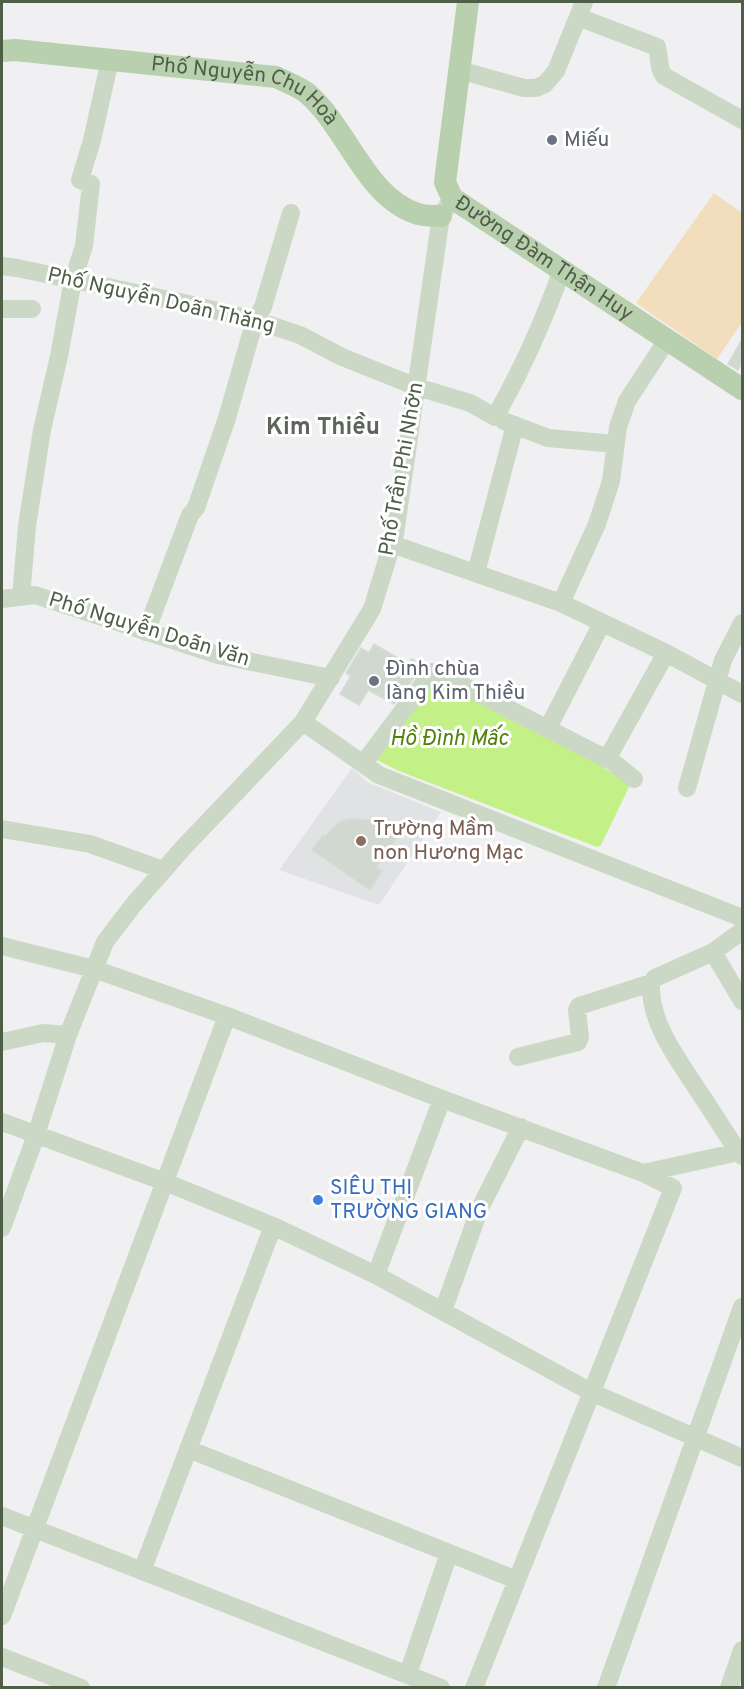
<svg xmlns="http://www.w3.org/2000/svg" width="744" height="1689" viewBox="0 0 744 1689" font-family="Overpass,sans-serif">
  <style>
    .education { fill: #e1e2e3 }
    .green { fill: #f2ddbc }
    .water { fill: #c3f187 }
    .building { fill: #d0d8cf; stroke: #d4dcd3; stroke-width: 1.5 }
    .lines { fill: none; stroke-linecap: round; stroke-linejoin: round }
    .minor { stroke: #cbd8c6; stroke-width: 18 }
    .major { stroke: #b8d0ae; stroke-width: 22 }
    .worship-dot { fill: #6b7280; stroke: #fff; stroke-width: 2 }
    .education-dot { fill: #8d6e63; stroke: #fff; stroke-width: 2 }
    .shop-dot { fill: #3f7fe0; stroke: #fff; stroke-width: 2 }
    .labels { text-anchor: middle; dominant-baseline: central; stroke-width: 6; stroke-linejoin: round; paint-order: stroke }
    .street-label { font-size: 21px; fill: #4e5e47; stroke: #fff }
    .worship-label { font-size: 21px; fill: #5b616d; stroke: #fff; text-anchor: start }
    .education-label { font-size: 21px; fill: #785e54; stroke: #fff; text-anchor: start }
    .shop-label { font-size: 21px; fill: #366cbe; stroke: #fff; text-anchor: start }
    .water-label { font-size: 22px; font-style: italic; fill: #4e8209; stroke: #fff }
    .quarter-label { font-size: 24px; font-weight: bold; fill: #5e655c; stroke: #fff }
  </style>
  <rect width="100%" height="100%" fill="#f0f0f2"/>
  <path class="education" d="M352,768L367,782L441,812L379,905L279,870Z"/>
  <path class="green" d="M714,193L742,213V322L717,359L636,303Z"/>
  <path class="water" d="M433,680L599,761L605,769L629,781L630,785L601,845L597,847L399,771L377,760L378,756Z"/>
  <path class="building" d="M742,339V362L738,370L728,364Z
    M374,644L408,664L412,659L423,666L394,704L368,690L359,705L340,694L351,676L346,673L361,648L369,653Z
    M349,819L368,820L381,826L385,823L400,833L376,867L382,871L370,890L312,850L323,835L325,836L340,822Z"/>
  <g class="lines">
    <path class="minor" d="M578,17L657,47C660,58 658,68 664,76L742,120
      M459,70L524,88H536L545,84L556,71L584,2
      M2,266L17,268L184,303L255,320L300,335L342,357L417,387L470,403L495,417C522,370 544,320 562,270
      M2,309H32
      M504,421L548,438L616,444
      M392,544L561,603L666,653L742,694
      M476,573L515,425
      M21,597L27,526L42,430L59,356L73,280L84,246L91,184L80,180L92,140L110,60
      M2,599L35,595L218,655L331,678
      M561,603L597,524L611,481L618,427L627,401L667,340
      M146,632L190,515L196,508L227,418L255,320L263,307L291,213
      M303,722L379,775L742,918
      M548,728L602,623
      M607,759L666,653
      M363,764L432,672L456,682L613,762L634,779
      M687,788L723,660L742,623
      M2,829L90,844L163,870
      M742,931L713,952L655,978L651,983C649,1024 680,1062 701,1095C715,1115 727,1137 742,1156
      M2,946L94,969L227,1016L442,1099L643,1173L673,1188L474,1688
      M713,952L742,1001
      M2,1042L43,1033L68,1035
      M518,1057L578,1042L580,1037L577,1010L579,1006L651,983
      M2,1122L165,1182L273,1226L376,1275L591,1392L742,1458
      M643,1173L739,1152
      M2,1228L36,1135L68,1035L105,942L134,904L183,848L303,722L372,609L395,534L441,216L448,205
      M376,1275L442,1099
      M443,1311L480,1208L521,1127
      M188,1449L517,1580
      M2,1516L441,1688
      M142,1571L273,1226
      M2,1616L227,1016
      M2,1657L81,1688
      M408,1674L449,1553
      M606,1688L742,1307
      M729,1688L742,1650"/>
    <g class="major">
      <path id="s1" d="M468,2L445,182L452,198L742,389"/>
      <path id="s2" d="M2,51L15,50L276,77C286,82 300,87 308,94C348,129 366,198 418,214C425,216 434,216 441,216"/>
    </g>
  </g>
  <g class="worship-dot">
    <circle cx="552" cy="140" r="6"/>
    <circle cx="374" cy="681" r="6"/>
  </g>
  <circle class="education-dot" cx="361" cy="841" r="6"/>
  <circle class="shop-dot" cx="318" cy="1200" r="6"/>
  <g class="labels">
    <g class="street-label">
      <text stroke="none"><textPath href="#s2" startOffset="250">Phố Nguyễn Chu Hoà</textPath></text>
      <text stroke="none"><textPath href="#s1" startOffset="309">Đường Đàm Thận Huy</textPath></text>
      <text transform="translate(161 301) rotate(13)">Phố Nguyễn Doãn Thăng</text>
      <text transform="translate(402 469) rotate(-80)">Phố Trần Phi Nhỡn</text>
      <text transform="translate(149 630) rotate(17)">Phố Nguyễn Doãn Văn</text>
    </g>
    <g class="worship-label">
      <text x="564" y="140">Miếu</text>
      <text x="386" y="669">Đình chùa<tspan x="386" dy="24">làng Kim Thiều</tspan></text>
    </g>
    <g class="education-label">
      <text x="373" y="829">Trường Mầm<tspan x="373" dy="24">non Hương Mạc</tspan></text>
    </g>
    <g class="shop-label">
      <text x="330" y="1188">SIÊU THỊ<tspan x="330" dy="24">TRƯỜNG GIANG</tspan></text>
    </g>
    <g class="water-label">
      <text x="449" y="739">Hồ Đình Mấc</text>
    </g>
    <g class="quarter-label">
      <text x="323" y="428">Kim Thiều</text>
    </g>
  </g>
  <rect width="744" height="1689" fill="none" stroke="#4e5e47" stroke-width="6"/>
</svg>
